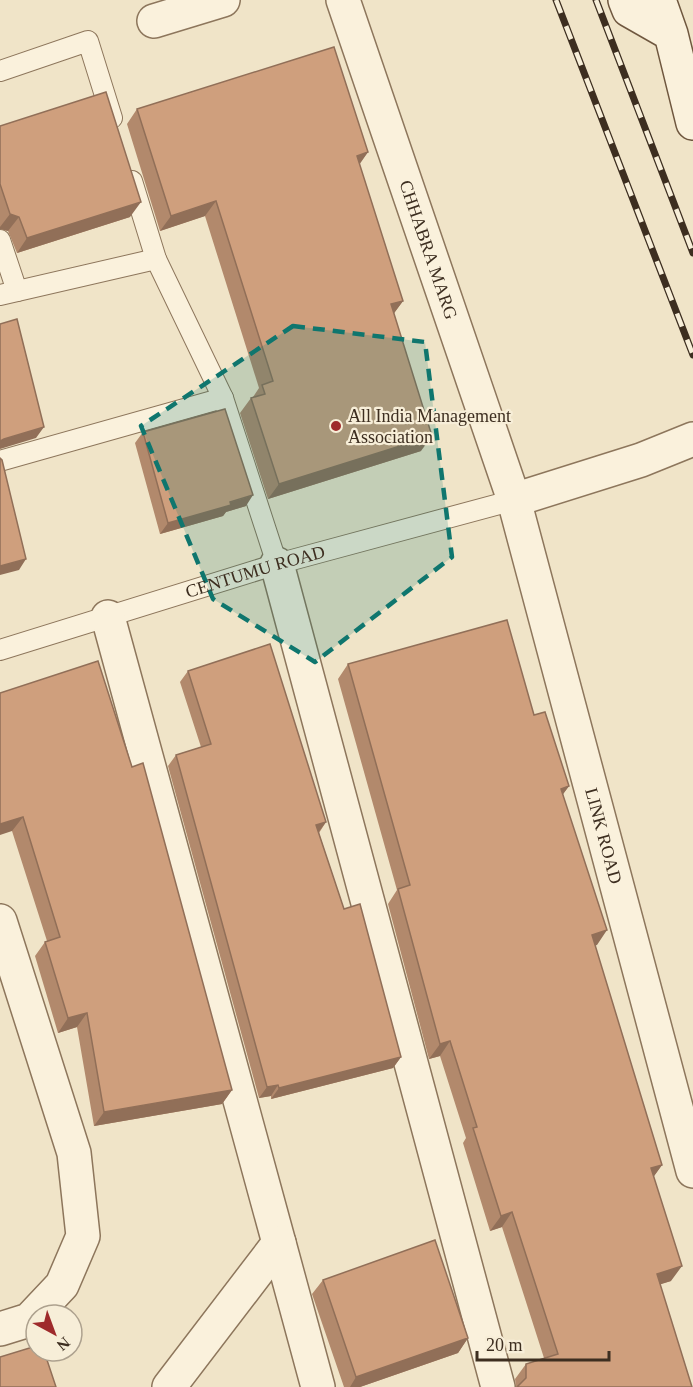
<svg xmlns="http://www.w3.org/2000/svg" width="693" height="1387" viewBox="0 0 693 1387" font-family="Georgia,serif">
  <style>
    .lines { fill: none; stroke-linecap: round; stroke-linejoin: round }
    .lane-casing { stroke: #8d765c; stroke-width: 22 }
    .street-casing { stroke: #8d765c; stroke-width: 36 }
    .secondary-casing { stroke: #6f573f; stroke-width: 36 }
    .lane { stroke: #faf1dc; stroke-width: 20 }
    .street { stroke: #faf1dc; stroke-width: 33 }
    .secondary { stroke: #faf1dc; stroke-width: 33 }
    .rail-casing { stroke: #3d2e20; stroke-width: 7 }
    .rail { stroke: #f7eed8; stroke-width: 4.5; stroke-dasharray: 14; stroke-linecap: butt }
    .wall { fill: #b2896c }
    .shaded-wall { fill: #916f58 }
    .building { fill: #cf9f7d; stroke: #916f58; stroke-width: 1.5 }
    .marked { fill: #0f766e; fill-opacity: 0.2; stroke: #0f766e; stroke-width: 4.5; stroke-dasharray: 12 8; stroke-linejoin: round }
    .poi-dot { fill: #9e2a2b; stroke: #f7eed8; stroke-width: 2 }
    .labels { text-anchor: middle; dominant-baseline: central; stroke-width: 4.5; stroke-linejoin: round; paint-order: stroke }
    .street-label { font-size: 18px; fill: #3d2e20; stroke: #f7eed8 }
    .poi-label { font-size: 18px; fill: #3d2e20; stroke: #f7eed8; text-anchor: start }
  </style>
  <rect width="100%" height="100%" fill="#f0e4c8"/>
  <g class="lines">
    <g class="lane-casing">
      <g id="lane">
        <path d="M0,71L88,41L112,118"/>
        <path d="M132,181L156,259L223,398L277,564"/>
        <path d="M0,240L17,291"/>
        <path d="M0,295L156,259"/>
        <path d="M0,461L223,398"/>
        <path id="s1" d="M0,650L277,564L514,500"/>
      </g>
    </g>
    <g class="street-casing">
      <g id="street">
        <path id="s2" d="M343,0L514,500L693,1171"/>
        <path d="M154,21L223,0"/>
        <path d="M514,500L641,460L693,439"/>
        <path d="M277,564L498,1387"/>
        <path d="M108,617L279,1243L169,1387"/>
        <path d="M0,921L74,1153L83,1236L62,1285L29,1320L0,1329"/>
        <path d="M279,1243L318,1387"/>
      </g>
    </g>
    <g class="secondary-casing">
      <path id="secondary" d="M625,0L629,10L671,34
        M659,0L671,34L693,123"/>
    </g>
    <use href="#lane" class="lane"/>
    <use href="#street" class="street"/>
    <use href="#secondary" class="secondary"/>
    <g class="rail-casing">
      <path id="rail" d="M556,0L693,355
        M596,0L693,253"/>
    </g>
    <use href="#rail" class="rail"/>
  </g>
  <path class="wall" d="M137,109L368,152L359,164L403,301L394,313L421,451L268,499L240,413L251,398L253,397L259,388L205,216L160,231L127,124Z
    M0,126L130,217L17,253L8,231L0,229Z
    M143,432L246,506L226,512L223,516L160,534L135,443Z
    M348,664L534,715L569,786L563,794L597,945H595L662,1165L653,1177L671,1281L660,1284L692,1387H516L515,1379L526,1364L544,1358L502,1227L490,1231L463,1143L466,1138L440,1056L429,1059L388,904L397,890L338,679Z
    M188,671L326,822L319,833L344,909L401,1057L393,1068L271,1099V1096L259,1098L168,766L176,755L201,747L180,682Z
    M0,693L232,1090L222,1104L94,1126L77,1027L58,1033L35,956L45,942L47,941L12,831Z
    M323,1280L468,1338L458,1353L360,1387H344L312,1294Z"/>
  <path class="shaded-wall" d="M368,152L357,168V156Z
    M216,201L205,216L160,231L171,216Z
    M141,202L130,217L17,253L27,238Z
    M10,214L19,217L8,231L0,229V227Z
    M403,301L392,316L391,304Z
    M44,427L36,438L0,449V441L4,439Z
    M432,436L421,451L268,499L279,484Z
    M253,495L246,506L226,512L223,516L160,534L168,523Z
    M26,559L19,570L0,575V566Z
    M569,786L558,801L561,789Z
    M23,817L12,831L0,835V824Z
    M326,822L318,833L316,825Z
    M607,930L597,945L582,950L592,935Z
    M87,1013L77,1027L58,1033L68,1018Z
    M450,1041L440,1056L429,1059L440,1044Z
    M401,1057L393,1068L271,1099L279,1088Z
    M278,1085L271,1096L259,1098L267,1087Z
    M232,1090L222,1104L94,1126L104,1112Z
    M662,1165L652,1179L651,1168Z
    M512,1212L502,1227L490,1231L501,1216Z
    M682,1266L671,1281L646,1289L657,1274Z
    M468,1338L458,1353L360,1387H350L356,1377Z"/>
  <path class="building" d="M334,47L368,152L357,156L403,301L391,304L432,436L279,484L251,398L265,394L262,385L273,381L216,201L171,216L137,109Z
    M106,92L141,202L27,238L19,217L10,214L0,184V126Z
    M17,319L44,427L4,439L0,441V324Z
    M225,409L253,495L230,502L231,505L168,523L143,432Z
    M0,458L2,460L26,559L0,566Z
    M507,620L534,715L545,712L569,786L561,789L607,930L592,935L662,1165L651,1168L682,1266L657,1274L692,1387H517L526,1378V1364L558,1354L512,1212L501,1216L473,1128L477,1127L450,1041L440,1044L398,889L410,885L348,664Z
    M270,644L326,822L316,825L344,909L360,904L401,1057L279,1088L278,1085L267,1087L176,755L211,744L188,671Z
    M98,661L132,767L143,763L232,1090L104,1112L87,1013L68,1018L45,942L60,937L23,817L0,824V693Z
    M435,1240L468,1338L356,1377L323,1280Z
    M36,1346V1351H44L56,1387H0V1357Z"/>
  <path class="marked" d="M293,326L425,342L452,557L315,662L213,599L141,426Z"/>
  <circle class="poi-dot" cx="336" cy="426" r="6"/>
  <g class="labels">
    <g class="street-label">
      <text stroke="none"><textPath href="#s2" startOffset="264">CHHABRA MARG</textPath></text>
      <text stroke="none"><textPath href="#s1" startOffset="267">CENTUMU ROAD</textPath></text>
      <text stroke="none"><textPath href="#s2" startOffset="876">LINK ROAD</textPath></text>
    </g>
    <g class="poi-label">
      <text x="348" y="416">All India Management<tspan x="348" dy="21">Association</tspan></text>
    </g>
  </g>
  <g transform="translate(54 1333) rotate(139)"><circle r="28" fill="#f7eed8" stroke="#ada18e" stroke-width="1.5"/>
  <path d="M0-4.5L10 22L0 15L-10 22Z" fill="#9e2a2b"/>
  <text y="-9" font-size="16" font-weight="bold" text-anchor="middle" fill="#3d2e20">N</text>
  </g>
  <path d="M477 1351v9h132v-9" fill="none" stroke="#3d2e20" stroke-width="3"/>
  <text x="486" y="1351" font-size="18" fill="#3d2e20" stroke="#f7eed8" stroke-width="4.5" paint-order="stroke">20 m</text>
</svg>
